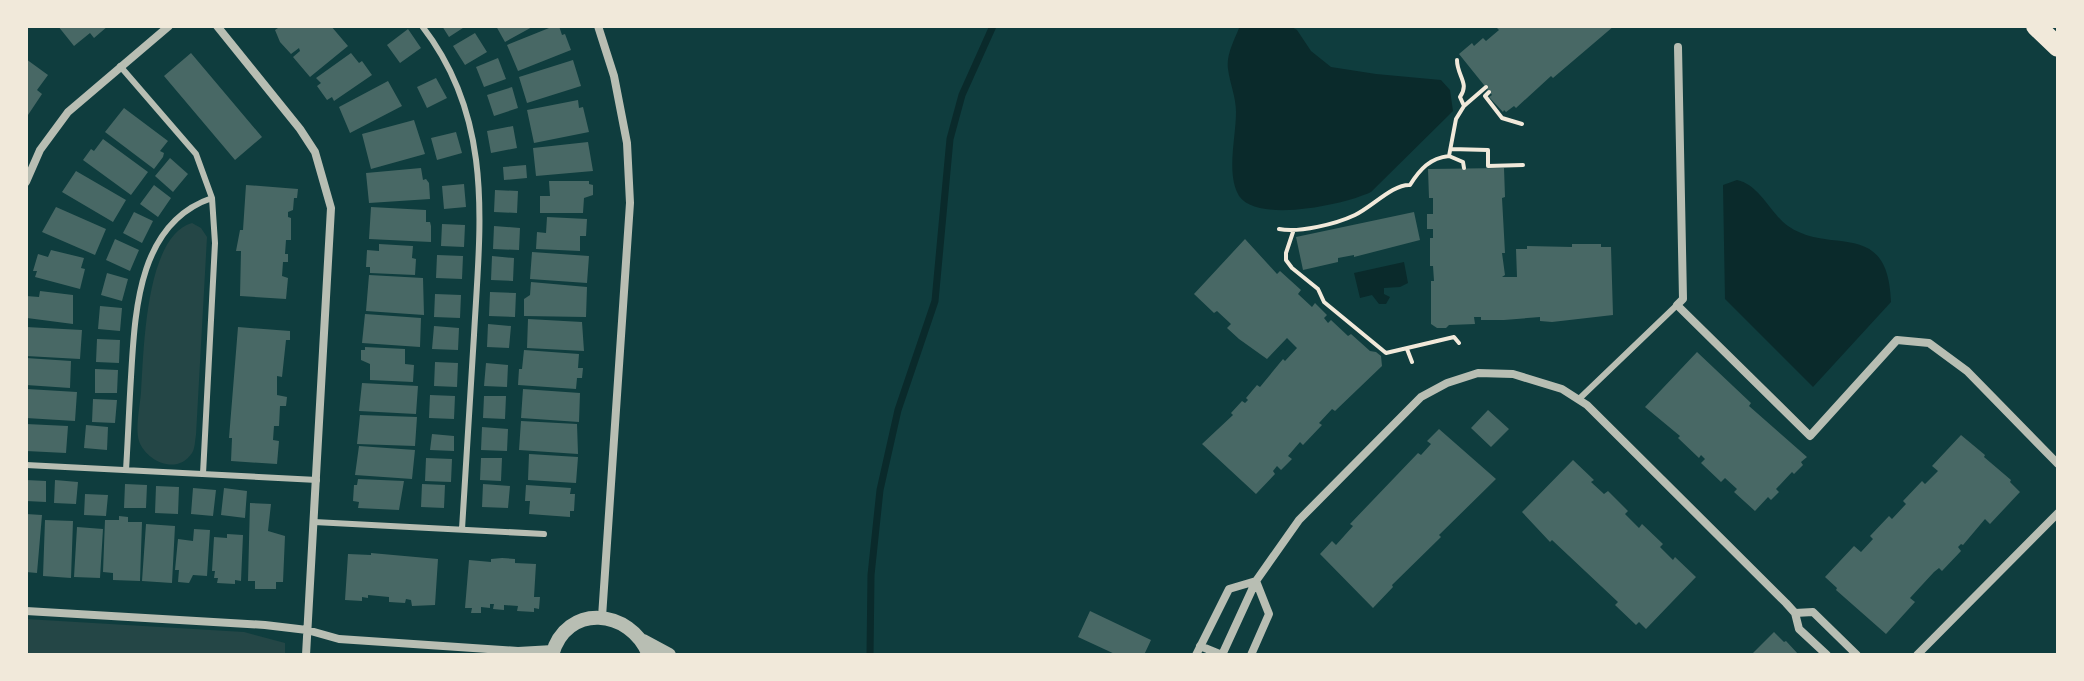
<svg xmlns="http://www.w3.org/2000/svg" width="2084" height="681" viewBox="0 0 2084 681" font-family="Roboto,sans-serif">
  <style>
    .green { fill: #244646 }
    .water { fill: #0a2a2b }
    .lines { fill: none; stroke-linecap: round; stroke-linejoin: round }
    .stream { stroke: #0a2a2b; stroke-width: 7 }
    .building { fill: #486865 }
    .path { stroke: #f1e9da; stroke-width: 4 }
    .service { stroke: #b8beb3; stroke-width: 6 }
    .minor { stroke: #b8beb3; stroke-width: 8 }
    .tertiary { stroke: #b8beb3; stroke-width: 14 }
    .motorway { stroke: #f1e9da; stroke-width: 20 }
  </style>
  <rect width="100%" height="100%" fill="#0f3d3e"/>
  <path class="green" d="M192,223L201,228L207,237L196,435C195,440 195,449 192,453C177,476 146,461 139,441C135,428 140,406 141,392C144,351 145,236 192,223Z
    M26,619L244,632L285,643V655H26Z"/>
  <path class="water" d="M1242,26H1290L1297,30L1311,51L1331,67L1376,74L1441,80L1450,90L1453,111L1371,192C1347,204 1250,226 1237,192C1227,169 1236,137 1236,112C1236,97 1230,84 1228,69C1226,55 1234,41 1239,28Z
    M1737,180C1760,185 1770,213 1788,226C1831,256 1888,217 1891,302L1813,387L1725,299L1723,185Z
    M1404,262L1408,283L1400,287L1384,288V294L1390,297L1386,304H1379L1372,295L1360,298L1354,273Z"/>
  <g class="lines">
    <path class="stream" d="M870,655L871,575L880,490L898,410L935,301L950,139L962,95L993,26"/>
  </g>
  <path class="building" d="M58,26H108L94,38L90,33L74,46Z
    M281,26H331L348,46L310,77L293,57L300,51L299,48L291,54L280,42L275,30Z
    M442,26H466L449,37Z
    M496,26H534L505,42Z
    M554,26H559L562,35L565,34L571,50L518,71L507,45Z
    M1495,26H1614L1553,78L1551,76L1516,108L1514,106L1506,112L1504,110L1503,112L1489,97L1492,95L1459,54L1472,43L1474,46L1483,38L1486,41L1499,30Z
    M408,29L421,48L400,63L387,45Z
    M475,33L487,52L465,65L453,46Z
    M191,53L262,137L235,160L164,76Z
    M351,53L359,63L362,61L372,75L334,101L332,97L327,100L317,86L321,83L316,78Z
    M498,58L506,79L484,87L476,67Z
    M26,59L48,75L37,90L42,94L26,118Z
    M573,60L581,86L527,103L519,77Z
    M436,78L447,98L427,108L417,87Z
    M388,81L402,106L350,133L339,107Z
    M512,87L518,108L494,116L487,95Z
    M578,100L579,108L583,107L589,132L534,143L527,110Z
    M124,108L168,141L160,151L164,153L163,157L154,169L105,132Z
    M414,120L425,154L371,169L362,134Z
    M513,126L517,148L491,153L487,131Z
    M456,132L462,153L437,160L431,138Z
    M103,139L148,172L131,195L83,160L91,149L94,151Z
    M588,142L593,171L536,176L533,148Z
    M170,158L188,174L173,192L155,176Z
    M526,165L527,178L504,180L503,167Z
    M421,168L423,180L426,179L429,183L430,199L369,203L366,173Z
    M1504,168L1505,197L1502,198L1505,253H1502L1505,275L1502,277H1517L1516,249H1527V246L1572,247V244H1601V247H1611L1613,315L1552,322L1540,321V317L1504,320H1481V317H1474L1475,324L1449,325L1446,328H1437L1431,324V281H1434L1433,266H1430V238H1433V229H1427V214H1433V198H1429L1428,169Z
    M76,171L126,200L113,222L62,192Z
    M549,181H589V184L593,185V195L584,198L583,213H540V196H550Z
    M464,184L466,207L444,209L442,186Z
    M154,185L171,198L158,217L140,204Z
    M246,185L298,189L297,198H294L293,210L288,212V217L291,218V240H286L285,254H288V262H283L282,276L288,278L286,299L240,296L241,251H236L240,230H243Z
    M495,190L518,191L517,213L494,212Z
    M56,207L106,229L95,255L42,232Z
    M371,207L426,210V222H430L431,226V242L369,239Z
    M134,212L153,221L142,243L123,233Z
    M1414,212L1420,240L1354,257V255L1338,258V262L1303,270L1296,237Z
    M547,217L587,219L586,236H580V251L536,249L537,232L546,233Z
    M442,224L465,225L464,247L441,246Z
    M494,226L520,228L519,250L493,249Z
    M115,239L139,250L130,271L106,260Z
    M1245,239L1277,274L1280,271L1301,290L1298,294L1312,307L1315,303L1327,315L1324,318L1328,323L1331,320L1348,336L1351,334L1370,351L1376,352L1381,356L1382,366L1335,411L1332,409L1319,423L1322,425L1303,445L1300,442L1288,456L1292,459L1281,470L1277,466L1273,471L1275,474L1256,494L1202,444L1233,415L1231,413L1242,401L1245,403L1248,400L1246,398L1257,385L1260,387L1283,359L1285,361L1297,348L1287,338L1267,359L1239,339L1227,328L1231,324L1217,311L1214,313L1194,294Z
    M379,244L413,246L412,258L416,259L415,275L370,273V267H366L367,250L379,251Z
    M51,250L84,258L81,268L85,269L80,289L35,277L37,271H33L38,254L48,257Z
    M532,252L589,256L587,283L530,279Z
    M437,255L463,256L462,279L436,278Z
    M492,256L514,258L513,281L491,280Z
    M107,273L128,279L122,301L101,295Z
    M369,275L423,278L424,315L366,311Z
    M531,282L587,287L586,317L524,316V299L530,295Z
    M40,291L73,295V324L27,318L26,296L39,297Z
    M490,292L516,293L515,317L489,316Z
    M435,294L461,295L460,318L434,317Z
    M100,306L122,308L120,331L98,329Z
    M365,314L421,318L420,347L362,343Z
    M528,319L582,322L584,351L527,348Z
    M488,324L511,326L509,348L487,347Z
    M434,326L459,328L458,350L432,349Z
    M26,327L82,330L80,359L26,356Z
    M238,327L290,331V340H286L282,377L277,376V395L287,397L286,406H280L279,426H274L273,440L279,441L277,464L231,461L232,438H229Z
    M97,339L120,340L119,363L96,362Z
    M365,347L405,349V364L414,365L413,382L370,380V364L361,360V350H365Z
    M524,350L579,354L578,368H583L582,378H577L576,389L518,385L519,369H522Z
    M1697,352L1751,403L1749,406L1807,457L1801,462L1803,465L1794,474L1792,472L1776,489L1779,492L1771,500L1768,497L1755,511L1734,492L1737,489L1725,478L1721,482L1701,463L1705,459L1701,455L1699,458L1678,438L1680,436L1645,407Z
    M26,358L71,361L70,388L26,385Z
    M435,362L458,363L457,387L434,386Z
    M486,363L508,365L507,387L484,386Z
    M95,369L118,370L117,393H95Z
    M362,383L418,386L416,414L359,411Z
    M27,389L77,392L75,421L26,418Z
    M523,389L580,393L579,422L521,418Z
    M430,395L455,396L454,419L429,418Z
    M484,396H506L505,419L483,418Z
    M93,399L117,400L115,423L92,422Z
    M1488,410L1509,429L1491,447L1471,428Z
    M360,415L417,417L415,446L357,444Z
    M521,421L577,424L578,454L519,450Z
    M26,424L68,426L66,453L26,451Z
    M86,425L108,427L107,450L84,448Z
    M482,427L508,429L507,451L481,450Z
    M1439,429L1496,479L1439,535L1441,537L1392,585L1393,587L1373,608L1320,554L1332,541L1336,545L1353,526L1350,524L1418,453L1421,455L1431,444L1427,441Z
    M432,434L454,436V451L430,450Z
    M1961,435L1985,455L1984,457L2011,480L2010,482L2020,492L1990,524L1985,519L1963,545L1961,544L1958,547L1961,551L1942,571L1939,568L1934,572L1910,598L1915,602L1886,634L1836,590L1837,588L1825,577L1854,546L1861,552L1873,539L1870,536L1889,516L1892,519L1906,504L1903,501L1922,481L1925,484L1938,471L1932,466Z
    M359,446L415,450L412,479L355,475Z
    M529,454L578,457L576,483L528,480Z
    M426,458L452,459L451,482L425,481Z
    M481,458H502L501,481L480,480Z
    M1573,460L1594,480L1591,482L1604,494L1608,491L1628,511L1625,514L1639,528L1642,524L1663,544L1660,547L1673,560L1675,557L1696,577L1646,629L1639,622L1636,625L1615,605L1618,602L1552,540L1550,542L1522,512Z
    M358,479L404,481L399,510L358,508L359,502L353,501L354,485H357Z
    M26,480L46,481V502L26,501Z
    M55,480L78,482L76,504L54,503Z
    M125,484L147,485L146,508H124Z
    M422,484L445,485L444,508L421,507Z
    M483,484L510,486L508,508L482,507Z
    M526,485L571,488L570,494H575L574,511H570V517L529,514L530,501H525Z
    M156,486L179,487L178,514L155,513Z
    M193,488L216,490L213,516L191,514Z
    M224,488L247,491L245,518L221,515Z
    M85,494L108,495L106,516L84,515Z
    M250,503L271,504L268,531L285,536L283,582H276V589H255V581H248Z
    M26,514L42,515L37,573L26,572Z
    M119,516L128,517V522H142L140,581L113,580V573L103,572L105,520H119Z
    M45,520L73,521L71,578L43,576Z
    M146,524L175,526L172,583L142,581Z
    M77,527L103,529L100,578L74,577Z
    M194,529L210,530L207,576L193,575L189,583L178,582L179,570H175L178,539L193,541Z
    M227,534L243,535L241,581L235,580V584L217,583L218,578H214L215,571H212L214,537L227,538Z
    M371,553L438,559L435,605L412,606L411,600L406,599L405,603L389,602V597L368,595V598L362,597V601L345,600L348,554L371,555Z
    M502,558L515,559V563L536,564L534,597H540L539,609L534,608V612L517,611L518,606L504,605V610L493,609L494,604H490V608L481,607V613H471L472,608H465L469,560L491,562V559Z
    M1090,611L1151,640L1144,655H1117L1078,637Z
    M1774,632L1784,642L1786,641L1799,655H1751Z"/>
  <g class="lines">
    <path class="path" d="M1489,92L1485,96L1502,118L1522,124
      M1464,106L1486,87
      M1451,149L1488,150V166L1523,165
      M1449,156L1463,162L1464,168
      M1279,229C1299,233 1336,224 1355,215C1372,207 1393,184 1410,185C1420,169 1430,158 1449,156L1456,119L1464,106L1460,97C1470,83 1457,76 1457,60
      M1293,232L1286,253V260L1292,268L1318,289L1324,302L1386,353L1454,337L1459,343
      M1407,349L1412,362"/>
    <path class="service" d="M422,26C495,120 480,225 474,335C470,400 466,465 462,529
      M120,66L196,154L212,198L215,243L203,474
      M1579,399L1677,305
      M26,465L317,480
      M126,470C128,439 129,408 131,377C135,311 138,223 212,198
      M314,522L544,534"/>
    <path class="minor" d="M217,26L300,129L315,152L331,208L306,655
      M598,26L614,76L627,143L630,203L602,617
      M1678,47L1683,299L1677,305L1810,436L1897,340L1929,343L1967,371L2058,464
      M26,182L40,150L68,112L169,26
      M26,611L265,625L307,630L339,639L518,651L553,649
      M1795,613L1813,612L1857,655
      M1200,646L1222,655
      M1196,655L1229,589L1256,581
      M1222,655L1256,581L1299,520L1421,397L1447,383L1478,373L1513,374L1562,389L1587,405L1786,603L1795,613L1799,629L1827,655
      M1251,655L1269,614L1256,581
      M1917,655L2058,513"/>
    <path class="tertiary" d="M643,641L669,655
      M552,655C566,603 630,608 649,655"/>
    <path class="motorway" d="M2036,26L2058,47"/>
  </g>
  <rect width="2084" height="681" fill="none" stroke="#f1e9da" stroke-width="56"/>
</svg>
